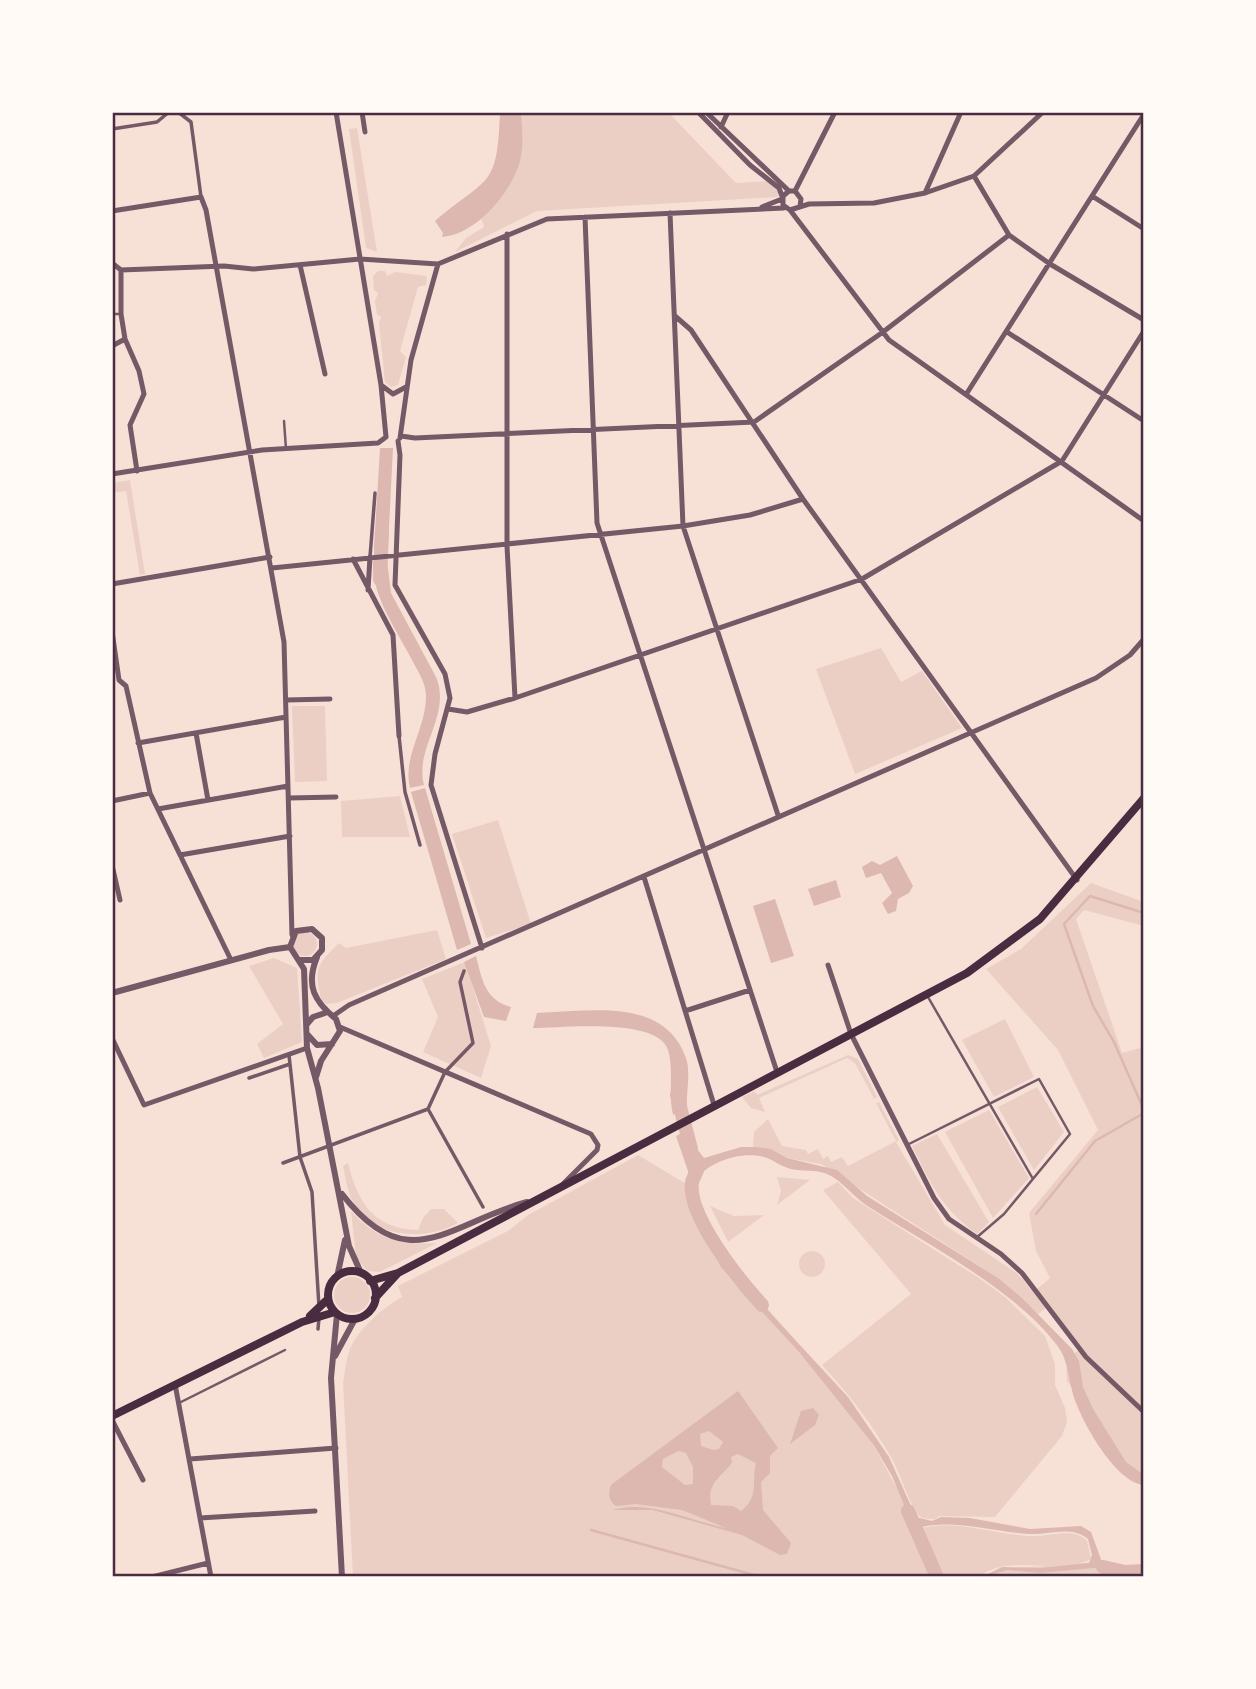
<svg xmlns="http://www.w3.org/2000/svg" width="1256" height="1689" viewBox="0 0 1256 1689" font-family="'Alegreya Sans',sans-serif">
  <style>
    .green { fill: #ebcfc5 }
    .water { fill: #dcb8b0; fill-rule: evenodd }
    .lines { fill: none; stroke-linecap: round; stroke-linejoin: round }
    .stream { stroke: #dcb8b0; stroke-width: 2.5 }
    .river { stroke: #dcb8b0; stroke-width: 14 }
    .service { stroke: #755966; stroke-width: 2.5 }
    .pedestrian { stroke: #755966; stroke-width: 3.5 }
    .minor { stroke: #755966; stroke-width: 5 }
    .tertiary { stroke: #755966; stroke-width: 6 }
    .primary { stroke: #4a2c40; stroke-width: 8 }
    .neatline { fill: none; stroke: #4a2c40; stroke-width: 2.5 }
  </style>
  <rect width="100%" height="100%" fill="#f7e1d7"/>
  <path class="green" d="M521,112H668L736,183L768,181L778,191V197L537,211L455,252L466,238L484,227L481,217C518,182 523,161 521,112Z
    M357,128L377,252L366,248L349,129Z
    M378,271H385L387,276L395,272L427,276L426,285L418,287L400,351L406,357L398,385L391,387L385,382L379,324L381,316L377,315L375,301L378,293L374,290L373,276Z
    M130,480L145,574L140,575L126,491L112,493V483Z
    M881,648L901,682L922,671L962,728L855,774L816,669Z
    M292,706H325L327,781L295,782Z
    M400,796L410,837H342L341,801Z
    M498,820L531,924L486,938L452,834Z
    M1091,883L1144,902V926L1084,910L1076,919L1122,1053L1144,1047V1480L1116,1467L1093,1416L1067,1381L1066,1359L1082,1348L1037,1289L1050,1278L1036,1251L1029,1213L1098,1130L1058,1050L986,969L1021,949Z
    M437,930L446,959L337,1003L326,1004L321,999C314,967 317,965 339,943L346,948Z
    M293 944a12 12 0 1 1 24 0a12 12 0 1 1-24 0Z
    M274,958L297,968L302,1042L264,1058L257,1044L283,1024L249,966Z
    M465,962L491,1046L481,1078L423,1052L438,1017L422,979Z
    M1005,1019L1034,1077L994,1097L962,1040Z
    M848,1055L858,1059L877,1097L874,1099L855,1063L847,1058L759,1098L765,1112L751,1108L742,1097L755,1091L757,1095Z
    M1037,1087L1064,1132L1034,1170L998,1107Z
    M879,1102L899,1140L896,1142L945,1225L1018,1274L1046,1308L1038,1314L998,1278L821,1164L787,1158L775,1151L753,1147L754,1132L768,1119L782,1146L806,1150L808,1154L818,1149L823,1159L828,1156L831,1162L842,1157L848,1166L896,1141L876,1103Z
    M989,1110L1029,1178L993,1218L945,1132Z
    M937,1134L989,1222L977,1234C941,1208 931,1184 912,1146Z
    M638,1155L688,1185L696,1215L714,1248L795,1340L869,1437L919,1529C951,1518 994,1534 1028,1536C1047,1538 1073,1526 1087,1541L1091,1559C1057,1577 1011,1552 979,1577H353L343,1383C345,1372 346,1359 350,1349C358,1329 384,1307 402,1297L398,1286L508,1231L528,1215Z
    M348,1163C358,1203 374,1229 418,1230L423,1218L431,1209H444L458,1223C423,1243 365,1238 349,1193C346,1184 345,1175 343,1166Z
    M777,1177L810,1180L777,1205L781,1191Z
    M838,1182L853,1198L982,1280L1005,1297L1045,1336L1055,1364V1385L1065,1408L1067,1422L1062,1436L995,1517L939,1516L935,1519C927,1519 920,1519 916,1512C906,1495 901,1475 891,1457C871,1423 849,1394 822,1365L911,1294L823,1190Z
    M710,1206L734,1216L764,1215L728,1242Z
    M351,1211C376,1239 400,1245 437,1243L380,1272L367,1271L356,1257Z
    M799 1264a13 13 0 1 1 26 0a13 13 0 1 1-26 0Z
    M334 1295a18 18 0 1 1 36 0a18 18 0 1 1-36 0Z
    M1099,1562L1123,1568L1144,1567V1577H987L1002,1569Z"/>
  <path class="water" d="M500,112H521C522,128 524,145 520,161C512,192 476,235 442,237L443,233L435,221C489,175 497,190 500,112Z
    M380,448H393L388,547L374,549Z
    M387,561L391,593L436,677C452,715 414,748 424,785L410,788C402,756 427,727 426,695C426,683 417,670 412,660C396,629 372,597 373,562Z
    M425,788L471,944L457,950L411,792Z
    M897,856L913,886L909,893L898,899L896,911L888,914L882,903L892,893L881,873L866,878L862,867L872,861L880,865Z
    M836,880L841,897L814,906L808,889Z
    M775,899L794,956L771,963L753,906Z
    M476,956C482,980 485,1000 511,1007L506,1021L484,1017L464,962Z
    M571,1011C617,1009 668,1008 686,1058C691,1073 686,1091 687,1107L673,1115C668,1094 674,1068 668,1050C658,1017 561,1028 533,1028L537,1013Z
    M690,1129L694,1145L704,1158L741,1147H756L771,1149L787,1158L837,1170L867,1196L998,1278L1023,1299L1072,1349L1079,1361L1083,1387L1093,1409L1126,1462L1144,1475V1485C1117,1483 1085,1427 1076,1403C1068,1383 1070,1361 1056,1344C1016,1291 926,1243 869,1207C854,1198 843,1181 827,1174C815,1169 803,1172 791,1169C782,1167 775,1161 767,1158C745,1150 707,1161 696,1181L691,1180L676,1136Z
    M689,1187L694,1188L700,1213L725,1264L848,1397L889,1457L916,1517L932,1521L941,1517L970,1518L1030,1529L1081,1526L1091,1532L1102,1562L1113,1566H1144V1571L1093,1568L1040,1573L1008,1570L982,1577L1002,1567L1040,1568L1089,1563L1092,1555L1088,1539C1071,1525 1050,1535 1030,1534C993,1532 949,1517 914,1529L892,1476L873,1444L799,1352L721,1267L696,1215Z
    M738,1391L778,1448L770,1456V1473L761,1482L763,1510L791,1543L787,1554L780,1555L742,1535L653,1510H612C650,1499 689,1521 726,1528L682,1510L636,1504L616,1506C609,1502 607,1491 612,1484ZM709,1431L723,1442L719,1449L713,1450L701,1446L700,1434ZM678,1451L686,1453L693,1467V1484L685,1485L662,1467L663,1459ZM738,1454L756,1463C751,1483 760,1496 741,1511L733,1506L711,1505C707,1483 719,1479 732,1463L731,1457Z
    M813,1408L819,1415L815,1425L790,1444L801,1411Z"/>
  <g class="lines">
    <path class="stream" d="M1144,913L1090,896L1064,924L1093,1006L1114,1042L1144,1110
      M1036,1214L1095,1141L1144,1113
      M591,1530L761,1577"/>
    <path class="river" d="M380,579L382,530
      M677,1095L691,1149
      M698,1167C697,1172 693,1178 692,1182C687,1216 740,1281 762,1305
      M908,1511L937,1577
      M1103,1567L1125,1572L1144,1571"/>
    <path class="service" d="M112,314H121
      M284,421L286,449
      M928,997L1033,1179
      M907,1145L1039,1079L1070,1134L1004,1214L976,1238
      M179,1403L285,1350"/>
    <path class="pedestrian" d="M178,112L191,122L201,197
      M112,129L157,122L169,112
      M370,557L375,493
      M399,736L405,792L420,845
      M289,1055L300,1157L312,1192L319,1307
      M249,1078L290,1064
      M428,1109L445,1072L473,1043L460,982L464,971
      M428,1109L483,1207
      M283,1163L428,1109
      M318,1329L319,1318"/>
    <path class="minor" d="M336,112L381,385L386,437
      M362,112L365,132
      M698,112L750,165L779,188L782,196
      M706,112L789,191
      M721,127L728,112
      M974,176L1009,235L1050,264L1144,320
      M795,191L835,112
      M925,193L961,112
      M1092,196L1144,229
      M800,206L801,199L795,191H789L783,196V205L790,210L809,204L874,203L925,193L974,176L1043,112
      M762,207L782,199
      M790,210L889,340L1144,521
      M112,211L201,197L206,210L284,642L292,935
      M670,213L683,526L778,815
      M585,217L597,523L777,1072
      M507,234V546L515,698
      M112,263L121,270
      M300,265L325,374
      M121,270L224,266L253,269L360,259L438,264L547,219L784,208
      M121,270V314L125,339L139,371L144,394L130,425L137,471
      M675,316L691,330L803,499L1077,880
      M1007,332L1144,421
      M112,346L125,339
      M381,385L393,394L406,387
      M967,393L1144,114
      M401,436L415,438L754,422L883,332L1009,235
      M400,438L411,360L438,264
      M398,441L400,455L395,585L445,674L450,698L435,754L431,785L482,948
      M112,474L262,450L378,443L386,437
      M353,559L393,635L399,736
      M272,568L683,526L750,515L803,499
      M112,584L270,557
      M368,590L370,557
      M112,631L119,680L126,686L150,793L231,960
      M286,700L330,699
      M448,709L467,712L515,698L862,579L1062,461L1144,331
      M196,733L208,800
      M138,743L286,717
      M289,798L336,797
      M112,801L150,793
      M158,809L288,786
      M180,855L290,836
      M112,865L120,900
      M644,877L714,1105
      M828,965L851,1034L934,1198L949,1219L1001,1254L1022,1273L1086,1357L1144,1412
      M685,1011L750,990
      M333,1016L349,1005L1096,678L1130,655L1144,639
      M340,1027L591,1134L598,1145L597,1150L563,1184
      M112,1038L144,1105L307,1048
      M175,1384L211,1577
      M112,1420L143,1480
      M190,1459L336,1448
      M200,1518L315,1511
      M152,1577L208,1563"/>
    <path class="tertiary" d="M300,960H313L322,950V938L312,929L296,931L290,947L304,969L307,1048L318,1088L349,1246L361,1273
      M112,993L269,950L290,947
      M307,1024L313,1017L325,1013
      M307,1034L317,1045L332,1044
      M316,1077L321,1061L340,1031L336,1019C315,1002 305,986 317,957
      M342,1194C408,1280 449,1223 527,1202
      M337,1277L345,1240
      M337,1314L331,1378L342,1577
      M335,1356L355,1319"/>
    <path class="primary" d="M328 1295a24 24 0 1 1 48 0a24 24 0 1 1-48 0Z
      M370,1281L398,1273L967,973L1040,919L1144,798
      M375,1298L398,1273
      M310,1316L328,1299
      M112,1416L302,1322L335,1312"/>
  </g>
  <rect width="1256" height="1689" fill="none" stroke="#fffaf5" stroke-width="228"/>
  <rect x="114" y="114" width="1028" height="1461" class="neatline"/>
</svg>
